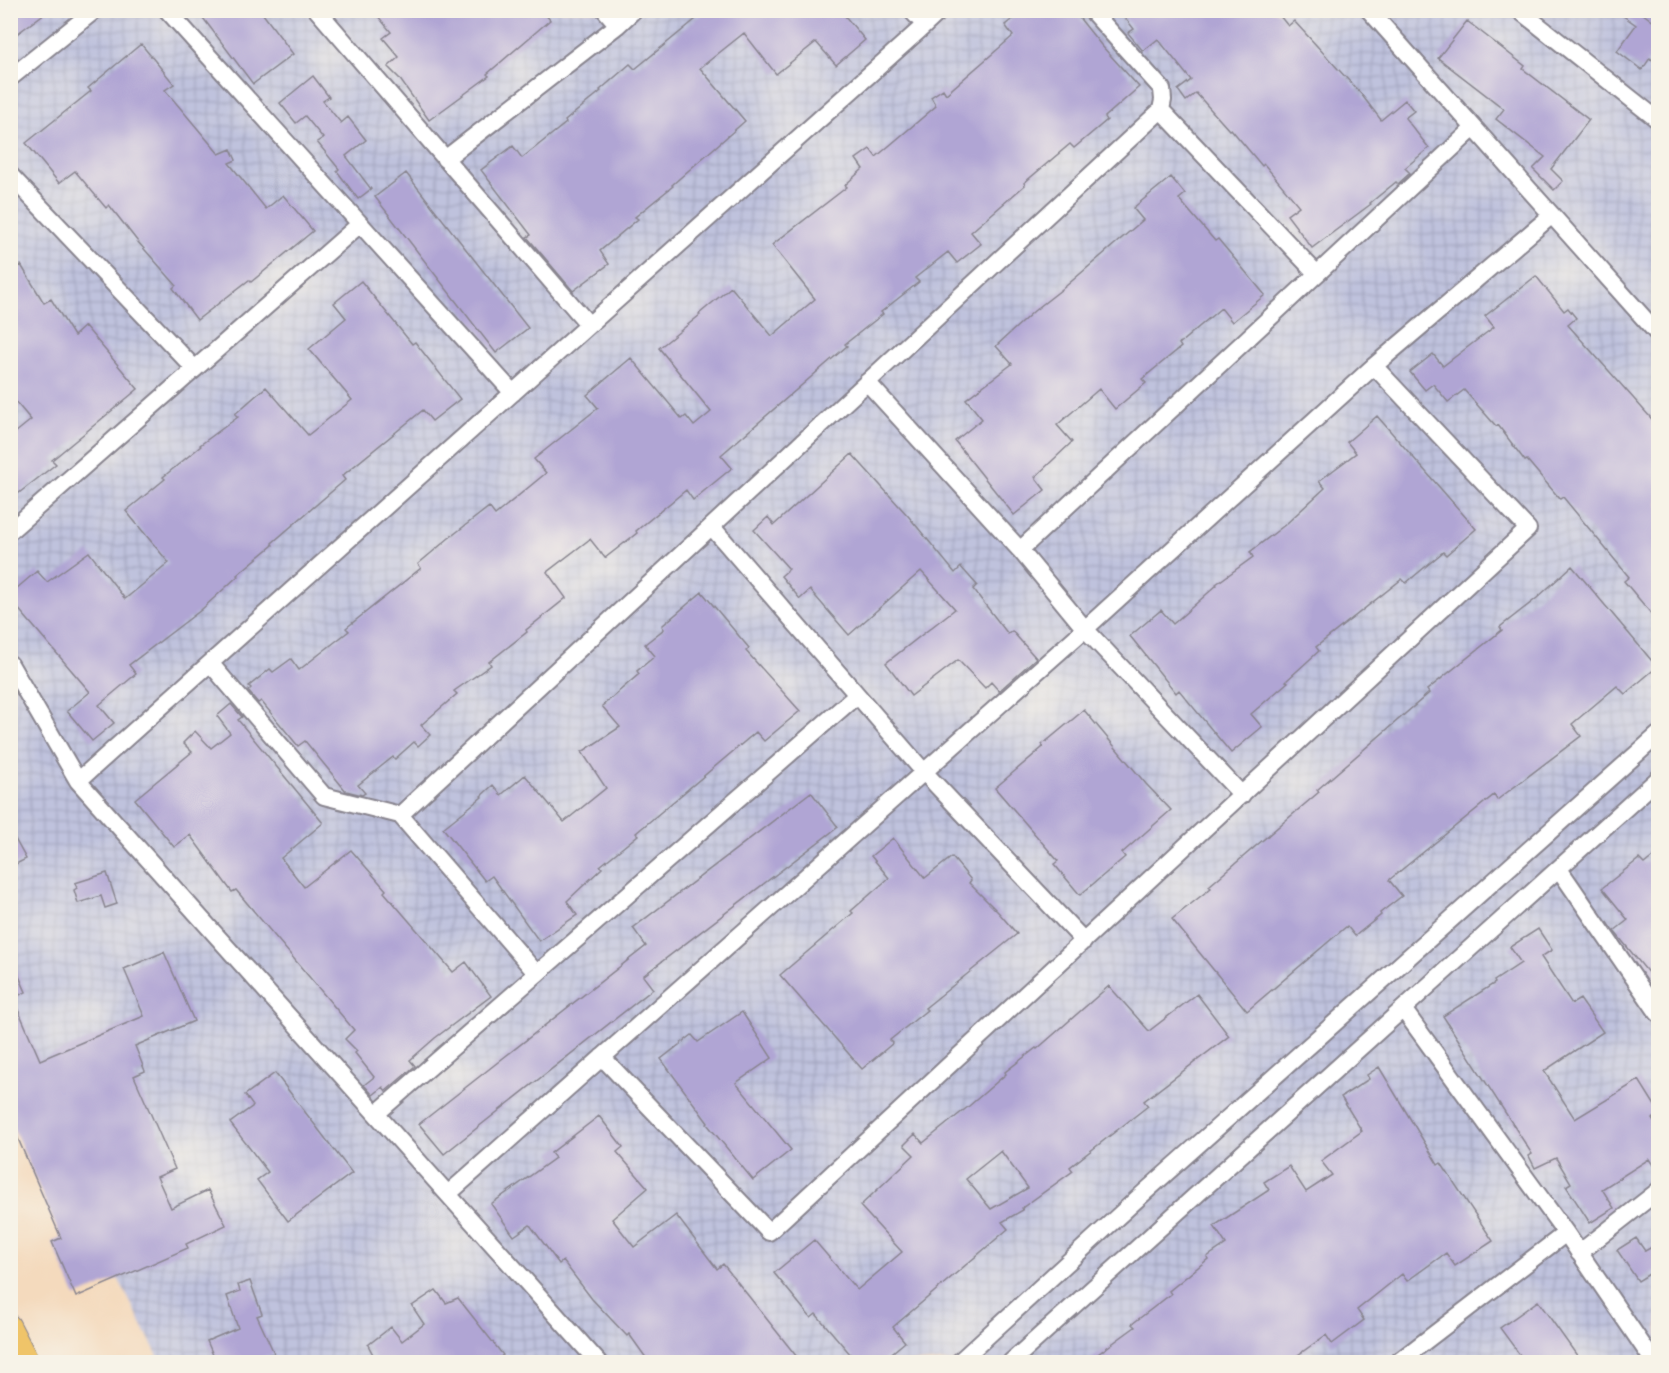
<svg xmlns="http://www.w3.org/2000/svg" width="1669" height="1373" viewBox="0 0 1669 1373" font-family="'Sorts Mill Goudy',serif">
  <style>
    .industrial { fill: url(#industrial-grid) }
    .building { fill: #b0a5d4; fill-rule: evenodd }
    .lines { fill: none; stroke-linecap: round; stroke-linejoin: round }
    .minor-casing { stroke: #88848e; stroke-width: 20 }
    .major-casing { stroke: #88848e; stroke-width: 22 }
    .minor { stroke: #fff; stroke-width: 16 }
    .major { stroke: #efc469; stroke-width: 20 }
  </style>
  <defs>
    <pattern id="industrial-grid" width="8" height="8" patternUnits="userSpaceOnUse" patternTransform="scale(1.5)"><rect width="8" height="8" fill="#bfc2dd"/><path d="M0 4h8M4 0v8" fill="none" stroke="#a4a7c0"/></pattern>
  </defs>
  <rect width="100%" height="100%" fill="#f7f3e8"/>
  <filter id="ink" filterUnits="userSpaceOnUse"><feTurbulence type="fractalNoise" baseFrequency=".0167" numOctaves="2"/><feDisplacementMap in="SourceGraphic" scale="12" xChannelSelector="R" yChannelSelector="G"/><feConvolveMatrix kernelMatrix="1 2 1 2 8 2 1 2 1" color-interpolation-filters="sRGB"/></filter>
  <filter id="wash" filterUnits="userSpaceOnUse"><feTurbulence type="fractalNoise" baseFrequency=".008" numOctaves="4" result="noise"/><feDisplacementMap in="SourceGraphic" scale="24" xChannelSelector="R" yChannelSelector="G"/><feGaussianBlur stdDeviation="1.35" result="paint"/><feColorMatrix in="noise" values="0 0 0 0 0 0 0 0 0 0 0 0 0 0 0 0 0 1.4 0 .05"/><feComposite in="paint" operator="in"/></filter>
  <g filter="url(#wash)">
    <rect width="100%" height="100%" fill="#f4dabd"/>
    <path class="industrial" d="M11,11H1658V1362H161L11,1069Z"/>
    <g id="blocks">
      <path class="building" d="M10,10H49L10,39Z
        M197,10H260L293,54L253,84Z
        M373,10H542L550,20L487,74L489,76L429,120L399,78L388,67L399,57L383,38L391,32Z
        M707,10H840L865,40L836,65L816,42L776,74L744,33L700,68L745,121L672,185L673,186L635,217L638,219L600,251L609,264L573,291L527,237L531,235L481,170L513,146L522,158L566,123L565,121L601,91L600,90L630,64L635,69Z
        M1024,10H1073L1101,45L1139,87L1105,117L1107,120L1074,148L1070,144L1024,183L1025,185L971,232L981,244L957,263L948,252L915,278L919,282L881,312L883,314L845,344L847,346L721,455L732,468L693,500L686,490L636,531L637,533L605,558L590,539L547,572L566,598L526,630L527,632L489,662L491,665L454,691L457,694L421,725L430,735L418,746L414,742L395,759L393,757L358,785L365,793L362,795L346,791L305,741L298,746L261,701L258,703L248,691L251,688L249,686L270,669L273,672L291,659L299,670L349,631L346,628L421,568L418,564L449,538L489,507L495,515L546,473L534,459L598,408L587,395L631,358L682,419L686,416L694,426L711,412L659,348L700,315L699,314L731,287L772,336L815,299L772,245L847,187L845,185L863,169L856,159L870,149L876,157L936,106L931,97L943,89L946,94L1013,36L1005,25Z
        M1119,10H1275L1288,26L1294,21L1361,94L1381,120L1405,100L1414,111L1405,118L1429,148L1405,168L1410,173L1398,184L1396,182L1370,203L1371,204L1312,248L1287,215L1299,206L1264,164L1262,166L1231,129L1229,130L1196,93L1186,101L1178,90L1191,80L1158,39L1143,51L1128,33L1134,29Z
        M1615,10H1638L1659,26V65L1650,58L1642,70L1617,51L1636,25Z
        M1467,21L1525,66L1523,69L1589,120L1551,169L1563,181L1554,190L1533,169L1545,157L1496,119L1504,109L1438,58Z
        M141,44L174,84L165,90L219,154L231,149L236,160L229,163L266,209L283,195L313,231L251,282L249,280L197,320L173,288L176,285L138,242L109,205L106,208L75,171L59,183L26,143L91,91L88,88Z
        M313,76L329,97L323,101L341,123L348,117L366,140L346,156L371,189L358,199L337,171L339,169L317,142L323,138L305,116L296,123L280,103Z
        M406,173L528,328L496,353L375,197Z
        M1171,177L1185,194L1179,199L1215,241L1218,239L1265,295L1232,322L1221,308L1179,344L1181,347L1142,379L1146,383L1115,409L1099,389L1057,425L1072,442L1035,477L1045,490L1014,515L955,441L982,419L966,399L1012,364L996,346L1034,311L1066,286L1143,220L1133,208Z
        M21,265L44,303L51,299L74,336L85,326L138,389L52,460L56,464L10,500V437L31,420L10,395V272Z
        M1536,276L1564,311L1568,308L1576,318L1568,325L1659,427V623L1624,581L1629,577L1563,497L1560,499L1527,460L1525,461L1498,425L1496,426L1464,390L1448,402L1433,384L1425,390L1410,372L1433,354L1443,366L1494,327L1485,316Z
        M361,281L412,344L415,342L460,399L432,421L423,410L342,476L345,480L272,543L273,545L237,575L238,576L201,610L129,665L136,674L99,705L114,723L92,741L67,711L90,692L10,599V594L37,571L47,582L89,552L125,599L169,563L126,511L165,479L163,477L201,446L200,445L238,417L235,414L266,387L308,435L352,400L309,349L346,318L334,303Z
        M1377,416L1476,529L1446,555L1443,552L1406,583L1402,579L1316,647L1319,651L1286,681L1288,682L1251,714L1262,727L1231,753L1179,690L1176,693L1130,636L1161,610L1173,624L1217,585L1216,584L1253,557L1250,552L1286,524L1325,488L1319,481L1356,453L1347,442Z
        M852,454L909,517L955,573L961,567L977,585L973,589L1008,634L1012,631L1036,658L999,691L991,682L985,688L958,660L911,696L886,663L955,609L921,571L849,635L810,590L800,599L781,576L789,569L754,530L768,517L774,525Z
        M1572,566L1657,667L1625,694L1617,686L1572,724L1581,736L1497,800L1494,795L1389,880L1402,896L1380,913L1381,915L1355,936L1347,926L1247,1011L1172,919L1211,888L1209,886L1319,792L1317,790L1429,693L1427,690L1502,630L1500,627L1537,598Z
        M702,592L749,648L746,651L800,711L764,741L756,732L636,833L638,835L600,866L602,868L567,901L577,915L539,941L492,876L485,881L443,828L482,797L481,796L493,785L501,795L525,775L564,822L606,788L582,752L620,727L602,706L639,674L637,671L655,656L645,644L664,629L662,626Z
        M231,704L242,717L238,720L323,823L281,858L304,887L351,850L386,890L384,892L453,972L466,962L491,996L435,1038L410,1060L415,1066L386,1091L383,1087L373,1095L364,1085L374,1077L355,1053L357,1051L345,1039L354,1030L236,890L232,892L190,835L174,847L135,799L192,752L183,743L195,731L211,748L230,733L217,716Z
        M1084,710L1146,784L1171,810L1122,853L1125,857L1080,895L1054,864L1058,861L995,788L1043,747L1042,745Z
        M811,792L838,827L643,976L653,989L444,1154L419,1124L646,946L633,928Z
        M10,830L26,859L10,867Z
        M893,838L925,878L952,857L971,880L969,883L999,913L1017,934L925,1008L927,1010L890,1040L893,1043L862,1069L780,975L853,913L851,911L889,878L871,856Z
        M1659,852V986L1614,931L1628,920L1602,888L1639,859L1644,864Z
        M107,873L117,904L105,908L101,896L78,903L74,890L77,888L75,883Z
        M1538,929L1552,950L1541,957L1572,1004L1580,999L1603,1032L1544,1071L1575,1119L1639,1080L1659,1112V1116L1652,1119L1659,1129V1174L1649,1159L1602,1189L1614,1208L1590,1223L1566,1186L1571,1183L1556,1158L1535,1168L1529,1156L1532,1154L1443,1016L1495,983L1494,981L1521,963L1510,947Z
        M164,952L194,1021L135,1046L145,1071L134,1076L175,1169L157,1177L171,1208L208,1190L226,1225L186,1244L188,1248L76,1297L52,1242L61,1238L10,1120V956L26,992L13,998L40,1060L144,1016L124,969Z
        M1109,986L1149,1031L1197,994L1229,1036L1144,1101L1148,1106L1070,1167L1073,1171L1022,1208L1023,1210L1002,1222L1008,1229L893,1327L905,1342L881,1362H857L816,1314L811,1318L774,1273L814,1240L857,1290L902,1252L860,1206L914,1155L904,1145L915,1134L923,1143L969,1106L1006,1074L1005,1072L1036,1048L1037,1049ZM1001,1151L1028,1188L991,1209L966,1179Z
        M742,1012L772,1058L736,1083L791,1150L753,1180L707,1124L708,1123L661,1059L692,1035L698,1042Z
        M1379,1067L1438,1165L1441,1163L1493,1241L1455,1266L1446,1253L1407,1281L1402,1274L1357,1310L1364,1320L1332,1344L1326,1335L1288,1362H1087L1135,1327L1132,1324L1171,1294L1169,1291L1208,1259L1207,1257L1226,1244L1214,1226L1269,1190L1264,1182L1289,1166L1306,1192L1332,1175L1321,1161L1362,1131L1341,1097L1369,1079L1367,1075Z
        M275,1073L352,1173L288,1221L257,1180L268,1172L230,1123L253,1106L245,1095Z
        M599,1116L623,1147L617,1152L648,1188L612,1219L634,1247L676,1215L717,1269L723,1264L801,1362H649L629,1334L627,1336L592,1299L563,1261L559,1264L530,1225L514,1236L491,1204L555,1158L551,1153Z
        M1636,1238L1645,1251L1659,1243V1268L1638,1281L1617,1250Z
        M250,1281L262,1314L257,1316L274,1353L250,1362H216L207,1341L238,1328L227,1296L240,1291L238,1285Z
        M436,1290L446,1303L458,1298L503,1355L494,1362H377L368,1345L391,1327L402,1341L424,1324L412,1306Z
        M1538,1301L1578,1357L1570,1362H1525L1500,1328Z"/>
    </g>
  </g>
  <g filter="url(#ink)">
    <use href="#blocks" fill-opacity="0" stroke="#88848e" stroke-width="1.5"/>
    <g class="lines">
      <g class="minor-casing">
        <path id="minor" d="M167,10L513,393
          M317,10L589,325
          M911,10L925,25L941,10
          M1091,10L1162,89L1163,100L1161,110
          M1369,10L1658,334
          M1519,10L1658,120
          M618,25L634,10
          M10,78L95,10
          M445,159L618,25L605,10
          M10,175L195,369
          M867,382L1020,550
          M712,527L924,772L1084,941
          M10,531L360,224
          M210,663L324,796L400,815
          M10,664L78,781L598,1362
          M78,781L925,25
          M1242,795L1085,629L1020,550L1474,128
          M1559,869L1658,1013
          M537,974L400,815L1161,110L1317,274
          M1403,1009L1566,1233L1654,1362
          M602,1057L769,1232L1528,529L1374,366
          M376,1114L857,695
          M448,1194L1085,629L1374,366L1552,215
          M1579,1253L1658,1191
          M959,1362L1137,1199L1658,735
          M1011,1362L1658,779
          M1398,1362L1566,1233"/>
      </g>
      <g class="major-casing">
        <path id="major" d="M10,1325L29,1362"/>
      </g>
      <use href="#minor" class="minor"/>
      <use href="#major" class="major"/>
    </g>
  </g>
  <rect width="1669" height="1373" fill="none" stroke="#f7f3e8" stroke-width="36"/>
</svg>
